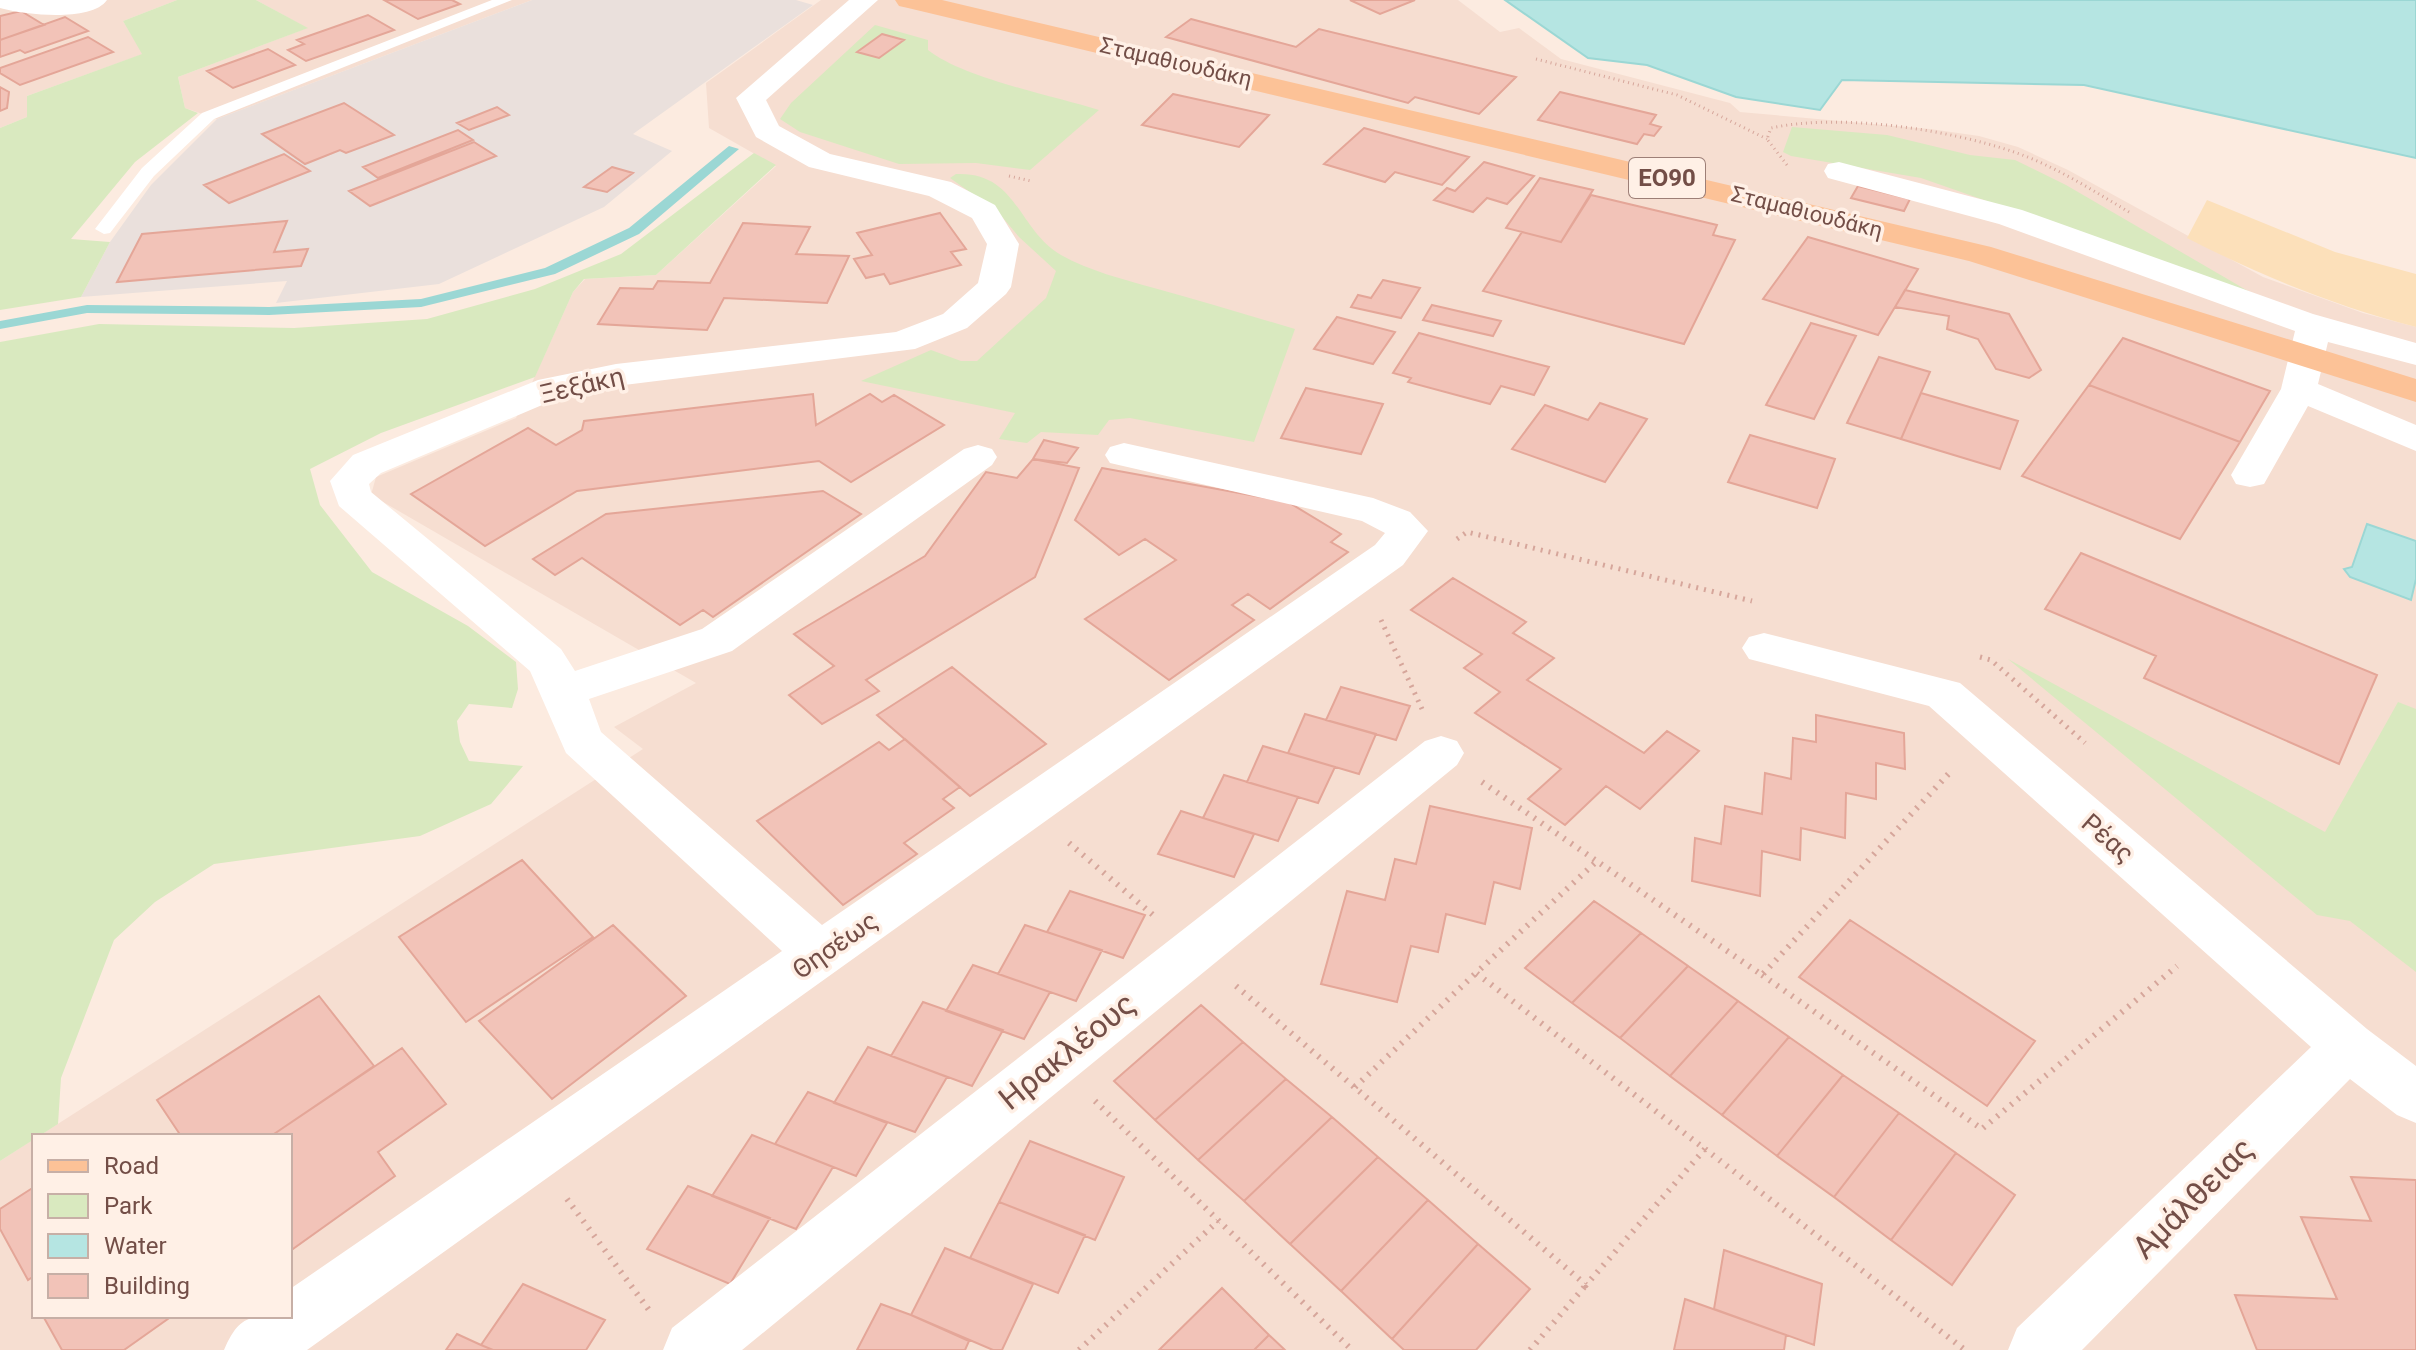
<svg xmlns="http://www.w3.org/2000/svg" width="2416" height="1350" viewBox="0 0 2416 1350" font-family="Roboto,sans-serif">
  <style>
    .residential { fill: #f6ded1 }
    .industrial { fill: #eae0dc }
    .green { fill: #d9e9bf }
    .sand { fill: #fce0ba }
    .water { fill: #b5e5e2; stroke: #9bd7d4; stroke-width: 2 }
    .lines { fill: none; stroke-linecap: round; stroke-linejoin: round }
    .stream { fill: #9bd7d4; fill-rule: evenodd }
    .building { fill: #f2c3b8; stroke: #e4a698; stroke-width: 2 }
    .path-far2 { stroke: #d6a69b; stroke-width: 3; stroke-dasharray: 1 4; stroke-linecap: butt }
    .path-far1 { stroke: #d6a69b; stroke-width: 5; stroke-dasharray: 2 6; stroke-linecap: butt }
    .path { stroke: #d6a69b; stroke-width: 6; stroke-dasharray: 2 7; stroke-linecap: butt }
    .lane { fill: #fff; fill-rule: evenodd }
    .street { fill: #fff; fill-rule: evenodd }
    .primary { fill: #fcc297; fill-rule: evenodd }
    .labels { text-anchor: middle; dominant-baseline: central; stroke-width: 7; stroke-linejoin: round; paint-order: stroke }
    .far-street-label { font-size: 22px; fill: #734e47; stroke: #fff0e6 }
    .shield { fill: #fff0e6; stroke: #9d7f77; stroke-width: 2 }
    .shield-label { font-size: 24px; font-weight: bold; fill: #734e47 }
    .street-label { font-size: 26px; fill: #734e47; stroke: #fff0e6 }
    .near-street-label { font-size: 32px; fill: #734e47; stroke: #fff0e6 }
  </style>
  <rect width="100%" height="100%" fill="#fcebe0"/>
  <path class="residential" d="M0,0H177L123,21L143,54L27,96V117L0,128Z
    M256,0H532L217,119L185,108L178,77L307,28Z
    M821,0H1458L1500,32L1519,28L1561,59L1730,103L1740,112L1930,129L1979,136L2018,147L2068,170L2263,277L2363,313L2416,327V1350H0V1161L34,1139V1316H290V1136H39L643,749L614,727L696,683L371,495L376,477L516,418L573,292L585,279L656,275L776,166L709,128L706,83Z"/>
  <path class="industrial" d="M532,0H796L813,5L633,134L672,151L604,207L439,284L276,303L287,281L81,297L110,242L151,185L217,119Z"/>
  <path class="green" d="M177,0H256L308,28L178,77L185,108L198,113L135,162L71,239L110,242L81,297L0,310V128L27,117V96L142,54L123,21Z
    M875,25L928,40V50C963,78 1054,96 1099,110L1030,170L976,163L899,164L800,132L780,119L791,103Z
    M1792,127L1887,135L1970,155L2015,160L2066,185L2255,295L1921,178L1791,156L1783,152Z
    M754,153L776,165L656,275L584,279L573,292L535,377L381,433L310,469L320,505L372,572L468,626L516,662L518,689L512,708L469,704L457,721L460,742L469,761L523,766L491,804L420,836L214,864L155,902L114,940L61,1078L58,1124L0,1161V342L99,324L294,328L427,319L535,289L621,254Z
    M956,174C1017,171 1018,230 1061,255C1090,271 1122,279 1154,288C1201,301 1248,315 1295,329L1254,442L1130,418L1109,420L1098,435L1041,432L1027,443L999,439L1015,413L861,381L931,350L961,361H977L1046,298L1056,271L1019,237L998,212L950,178Z
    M2008,659L2325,832L2398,702L2416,709V972L2350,921L2317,915Z"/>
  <path class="sand" d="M2207,200L2335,252L2416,274V327C2335,306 2261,276 2187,238Z"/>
  <path class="water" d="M1505,0H2416V158L2084,85L1842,80L1820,110L1736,97L1647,65L1588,58Z
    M2367,524L2416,541V579L2411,600L2350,577L2344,569L2352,567Z"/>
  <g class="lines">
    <path class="stream" d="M729,146L739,149L639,234L555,274L421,307L269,315L87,313L0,329V321L87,305L269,307L421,299L545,268L629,228Z"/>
  </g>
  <path class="building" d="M384,0H452L460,4L418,19Z
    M1350,0H1415L1380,14Z
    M21,11L44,25L0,40V16Z
    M368,15L394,30L306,61L288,50L304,44L297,40Z
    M65,17L88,31L25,53L20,50L0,57V40Z
    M1191,19L1296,47L1319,29L1516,77L1479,114L1415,97L1408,103L1166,37Z
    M882,34L904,40L879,58L857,52Z
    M88,37L113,52L20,85L0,73V68Z
    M268,49L295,65L233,88L207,71Z
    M0,87L9,92L7,108L0,111Z
    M1560,92L1656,115L1650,124L1661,127L1654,136L1644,134L1637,144L1538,120Z
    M1173,94L1269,115L1239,147L1142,125Z
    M344,103L394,135L346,153L340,150L305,164L262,134Z
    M497,107L509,115L469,130L457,123Z
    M1364,128L1469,157L1442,185L1395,172L1385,182L1324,164Z
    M458,130L473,140L378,178L363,167Z
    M474,142L496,156L370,206L349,191Z
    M284,154L310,171L229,203L204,185Z
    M1484,162L1534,176L1507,204L1487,198L1473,212L1434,200L1447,188L1455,191Z
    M612,167L633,173L607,192L584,187Z
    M1540,178L1593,190L1561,242L1506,228Z
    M1858,186L1910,199L1904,211L1851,198Z
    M1591,195L1717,225L1713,235L1735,240L1684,344L1483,291L1522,232L1561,242Z
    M940,213L966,249L951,252L961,265L890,284L884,274L866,278L854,259L872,255L857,233Z
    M287,221L274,252L308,249L301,266L117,282L142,234Z
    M743,223L810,227L796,254L849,256L827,303L724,298L707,330L598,324L620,288L653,289L658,281L710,283Z
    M1808,237L1918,269L1878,335L1763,299Z
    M1383,280L1420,288L1401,318L1351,307L1358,295L1371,298Z
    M1905,290L2009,314L2041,370L2029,378L1996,369L1978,339L1947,329L1949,316L1895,307Z
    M1432,305L1501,321L1493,336L1423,320Z
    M1337,317L1395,332L1373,364L1314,349Z
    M1811,323L1856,336L1814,419L1766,405Z
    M1419,333L1549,367L1534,395L1501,386L1490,404L1408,382L1411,378L1393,373Z
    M2123,338L2270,391L2240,442L2089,385Z
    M1879,357L1930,372L1901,439L1847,423Z
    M2089,385L2240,442L2180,539L2022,476Z
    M1306,388L1383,404L1361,454L1281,438Z
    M1921,393L2018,421L2000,469L1901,439Z
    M813,394L816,425L870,394L882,402L894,395L944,425L851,482L819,461L577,491L485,546L411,494L528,428L556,445L582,430L584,421Z
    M1600,403L1647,419L1605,482L1512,449L1545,405L1588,420Z
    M1750,435L1835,459L1817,508L1728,482Z
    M1044,440L1078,448L1067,463L1033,459Z
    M1033,459L1079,468L1035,577L866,680L879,691L822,724L789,695L834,666L794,634L925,556L986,472L1017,478Z
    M1102,468L1288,502L1341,534L1331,542L1348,552L1270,609L1248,594L1232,605L1254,620L1169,680L1085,619L1176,560L1145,539L1119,555L1075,520Z
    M823,491L861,514L713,617L703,610L680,625L582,558L555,575L533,559L606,514Z
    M2081,553L2377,675L2339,764L2144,678L2156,656L2045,609Z
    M1453,578L1526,622L1513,633L1554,658L1527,680L1644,753L1667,731L1699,751L1640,809L1606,786L1565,825L1528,799L1561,769L1475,713L1500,692L1464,668L1482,654L1411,610Z
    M952,667L1046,744L970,796L877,715Z
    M1341,687L1410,706L1396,740L1326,720Z
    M1305,714L1376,734L1359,774L1288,753Z
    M1816,715L1904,733L1905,769L1876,763V799L1846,793L1845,838L1801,828L1800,860L1762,851L1760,896L1692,881L1695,838L1721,844L1725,806L1762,814L1765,773L1791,779L1793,738L1816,742Z
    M905,739L960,787L943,799L954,808L904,843L917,854L843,905L757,821L879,742L889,750Z
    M1263,746L1335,767L1318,803L1247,782Z
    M1224,775L1298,797L1278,841L1203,818Z
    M1430,806L1532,828L1520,889L1494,882L1485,924L1446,914L1438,952L1411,946L1397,1002L1321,984L1347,891L1385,900L1395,859L1416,864Z
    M1181,811L1254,834L1234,877L1158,854Z
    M522,860L593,937L466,1022L399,937Z
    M1070,891L1145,915L1123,958L1047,932Z
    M1594,901L1641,933L1572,1003L1525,968Z
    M1850,920L2035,1041L1987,1106L1799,977Z
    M613,925L686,996L552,1099L479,1021Z
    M1025,925L1102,950L1076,1001L998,974Z
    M1641,933L1688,966L1620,1038L1572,1003Z
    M973,965L1050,992L1024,1039L946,1011Z
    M1688,966L1738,1001L1670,1076L1620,1038Z
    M319,996L374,1066L271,1136H181L157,1100Z
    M1738,1001L1789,1037L1722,1115L1670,1076Z
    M923,1002L1003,1030L972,1086L891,1056Z
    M1201,1005L1243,1042L1155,1120L1114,1081Z
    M1789,1037L1843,1075L1777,1156L1722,1115Z
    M1243,1042L1286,1079L1198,1160L1155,1120Z
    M868,1047L947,1077L915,1132L834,1103Z
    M402,1048L446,1104L378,1152L395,1176L290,1251V1136H271Z
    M1843,1075L1899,1113L1834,1197L1777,1156Z
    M1286,1079L1332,1117L1244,1201L1198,1160Z
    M808,1092L887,1123L856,1176L775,1144Z
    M1899,1113L1956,1153L1891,1240L1834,1197Z
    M1332,1117L1378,1157L1290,1244L1244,1201Z
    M752,1135L833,1167L796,1229L712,1196Z
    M1030,1141L1124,1177L1095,1240L999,1202Z
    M1956,1153L2015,1195L1952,1285L1891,1240Z
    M1378,1157L1428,1200L1341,1291L1290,1244Z
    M2351,1177L2416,1180V1350H2257L2235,1295L2337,1299L2301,1217L2371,1221Z
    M688,1186L770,1218L730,1284L647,1249Z
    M34,1187V1276L28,1280L0,1229V1209Z
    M1428,1200L1478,1244L1392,1339L1341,1291Z
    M999,1202L1085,1235L1058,1293L970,1258Z
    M1478,1244L1530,1289L1476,1350H1404L1392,1339Z
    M945,1248L1033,1284L1002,1350H993L911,1315Z
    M1724,1250L1822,1284L1814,1345L1714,1309Z
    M523,1284L605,1320L586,1350H493L481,1345Z
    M1222,1288L1269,1335L1254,1350H1159Z
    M1685,1299L1786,1335L1784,1350H1674Z
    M881,1304L911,1315L969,1341L965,1350H857Z
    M43,1316H172L124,1350H62Z
    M457,1334L481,1345L493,1350H446Z
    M1269,1335L1285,1350H1254Z"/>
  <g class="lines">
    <path class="path-far2" d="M1536,59L1677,95L1767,139
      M1787,165L1767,139L1771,128C1840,113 1947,129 2014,152C2055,166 2092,190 2129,212
      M1009,176L1031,181"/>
    <path class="path-far1" d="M1457,539L1467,532L1752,601
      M1381,620L1422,709
      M1980,657L1991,660L2085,743"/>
    <path class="path" d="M1482,782L1762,975L1953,769
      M1069,843L1153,915
      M1762,975L1982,1129L2177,966
      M1236,986L1586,1285L1705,1149L1476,973L1597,861
      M1355,1087L1476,973
      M1095,1101L1352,1350
      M1705,1149L1965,1350
      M567,1199L649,1310
      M1079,1350L1218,1221
      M1530,1350L1586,1285"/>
    <path class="lane" d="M492,0H512L214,119L154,176L110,233L104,234L95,229L142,168L202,113Z"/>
    <path class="street" d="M0,0H107C92,22 27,15 4,9L0,8Z
      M849,0H878L766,100L779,126L830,154L951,182L995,205L1019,244L1011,287L1006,294L967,328L915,349L616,386L561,397L381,473L369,484L371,492L561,649L575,671L702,629L964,449L978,445L992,449L997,457L992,465L732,651L589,699L601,732L822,925L1375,545L1385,533L1362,521L1110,463L1105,455L1110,447L1124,443L1373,498L1410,512L1428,531L1403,565L307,1350H224C240,1312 253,1316 290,1316V1289L782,951L566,753L530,671L339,506L330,481L353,455L538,380L616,364L896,332L943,314L978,283L987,244L972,218L929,196L809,167L756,137L736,98Z
      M1839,162L2022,210L2313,314L2416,343V365L2328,342L2318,384L2416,425V451L2308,406L2264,484L2250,487L2236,484L2231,475L2281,389L2295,331L1999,224L1828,178L1824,171L1828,164Z
      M1764,633L1960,683L2367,1029L2416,1066V1123L2397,1115L2350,1079L2082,1350H2008L2017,1328L2311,1047L1929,706L1749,659L1742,648L1749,637Z
      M1441,736L1457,741L1464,753L1457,765L742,1350H663L672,1328L1425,741Z"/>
    <path class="primary" d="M895,0H942L1991,247L2416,379V402L1969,261L908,8L899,6Z"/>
  </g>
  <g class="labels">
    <g class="far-street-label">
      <text transform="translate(1176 62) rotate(13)">Σταμαθιουδάκη</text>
      <text transform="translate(1807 212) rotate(14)">Σταμαθιουδάκη</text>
    </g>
    <rect class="shield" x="1629" y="158" width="76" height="40" rx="6"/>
    <g class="shield-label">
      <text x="1667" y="178">ΕΟ90</text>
    </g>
    <g class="street-label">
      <text transform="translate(582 385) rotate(-13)">Ξεξάκη</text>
      <text transform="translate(2108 838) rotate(41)">Ρέας</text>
      <text transform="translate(835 945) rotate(-35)">Θησέως</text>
    </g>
    <g class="near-street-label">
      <text transform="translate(1067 1051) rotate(-39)">Ηρακλέους</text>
      <text transform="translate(2193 1198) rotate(-45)">Αμάλθειας</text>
    </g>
  </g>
  <rect x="32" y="1134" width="260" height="184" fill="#fff0e6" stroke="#c7afa6" stroke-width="2"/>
  <rect x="48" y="1160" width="40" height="12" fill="#fcc297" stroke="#c7afa6" stroke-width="2"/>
  <text x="104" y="1174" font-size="24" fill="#734e47">Road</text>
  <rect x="48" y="1194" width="40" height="24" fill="#d9e9bf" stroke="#c7afa6" stroke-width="2"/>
  <text x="104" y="1214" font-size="24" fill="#734e47">Park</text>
  <rect x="48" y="1234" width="40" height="24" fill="#b5e5e2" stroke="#c7afa6" stroke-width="2"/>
  <text x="104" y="1254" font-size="24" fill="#734e47">Water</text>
  <rect x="48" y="1274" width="40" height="24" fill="#f2c3b8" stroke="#c7afa6" stroke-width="2"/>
  <text x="104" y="1294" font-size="24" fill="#734e47">Building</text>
</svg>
